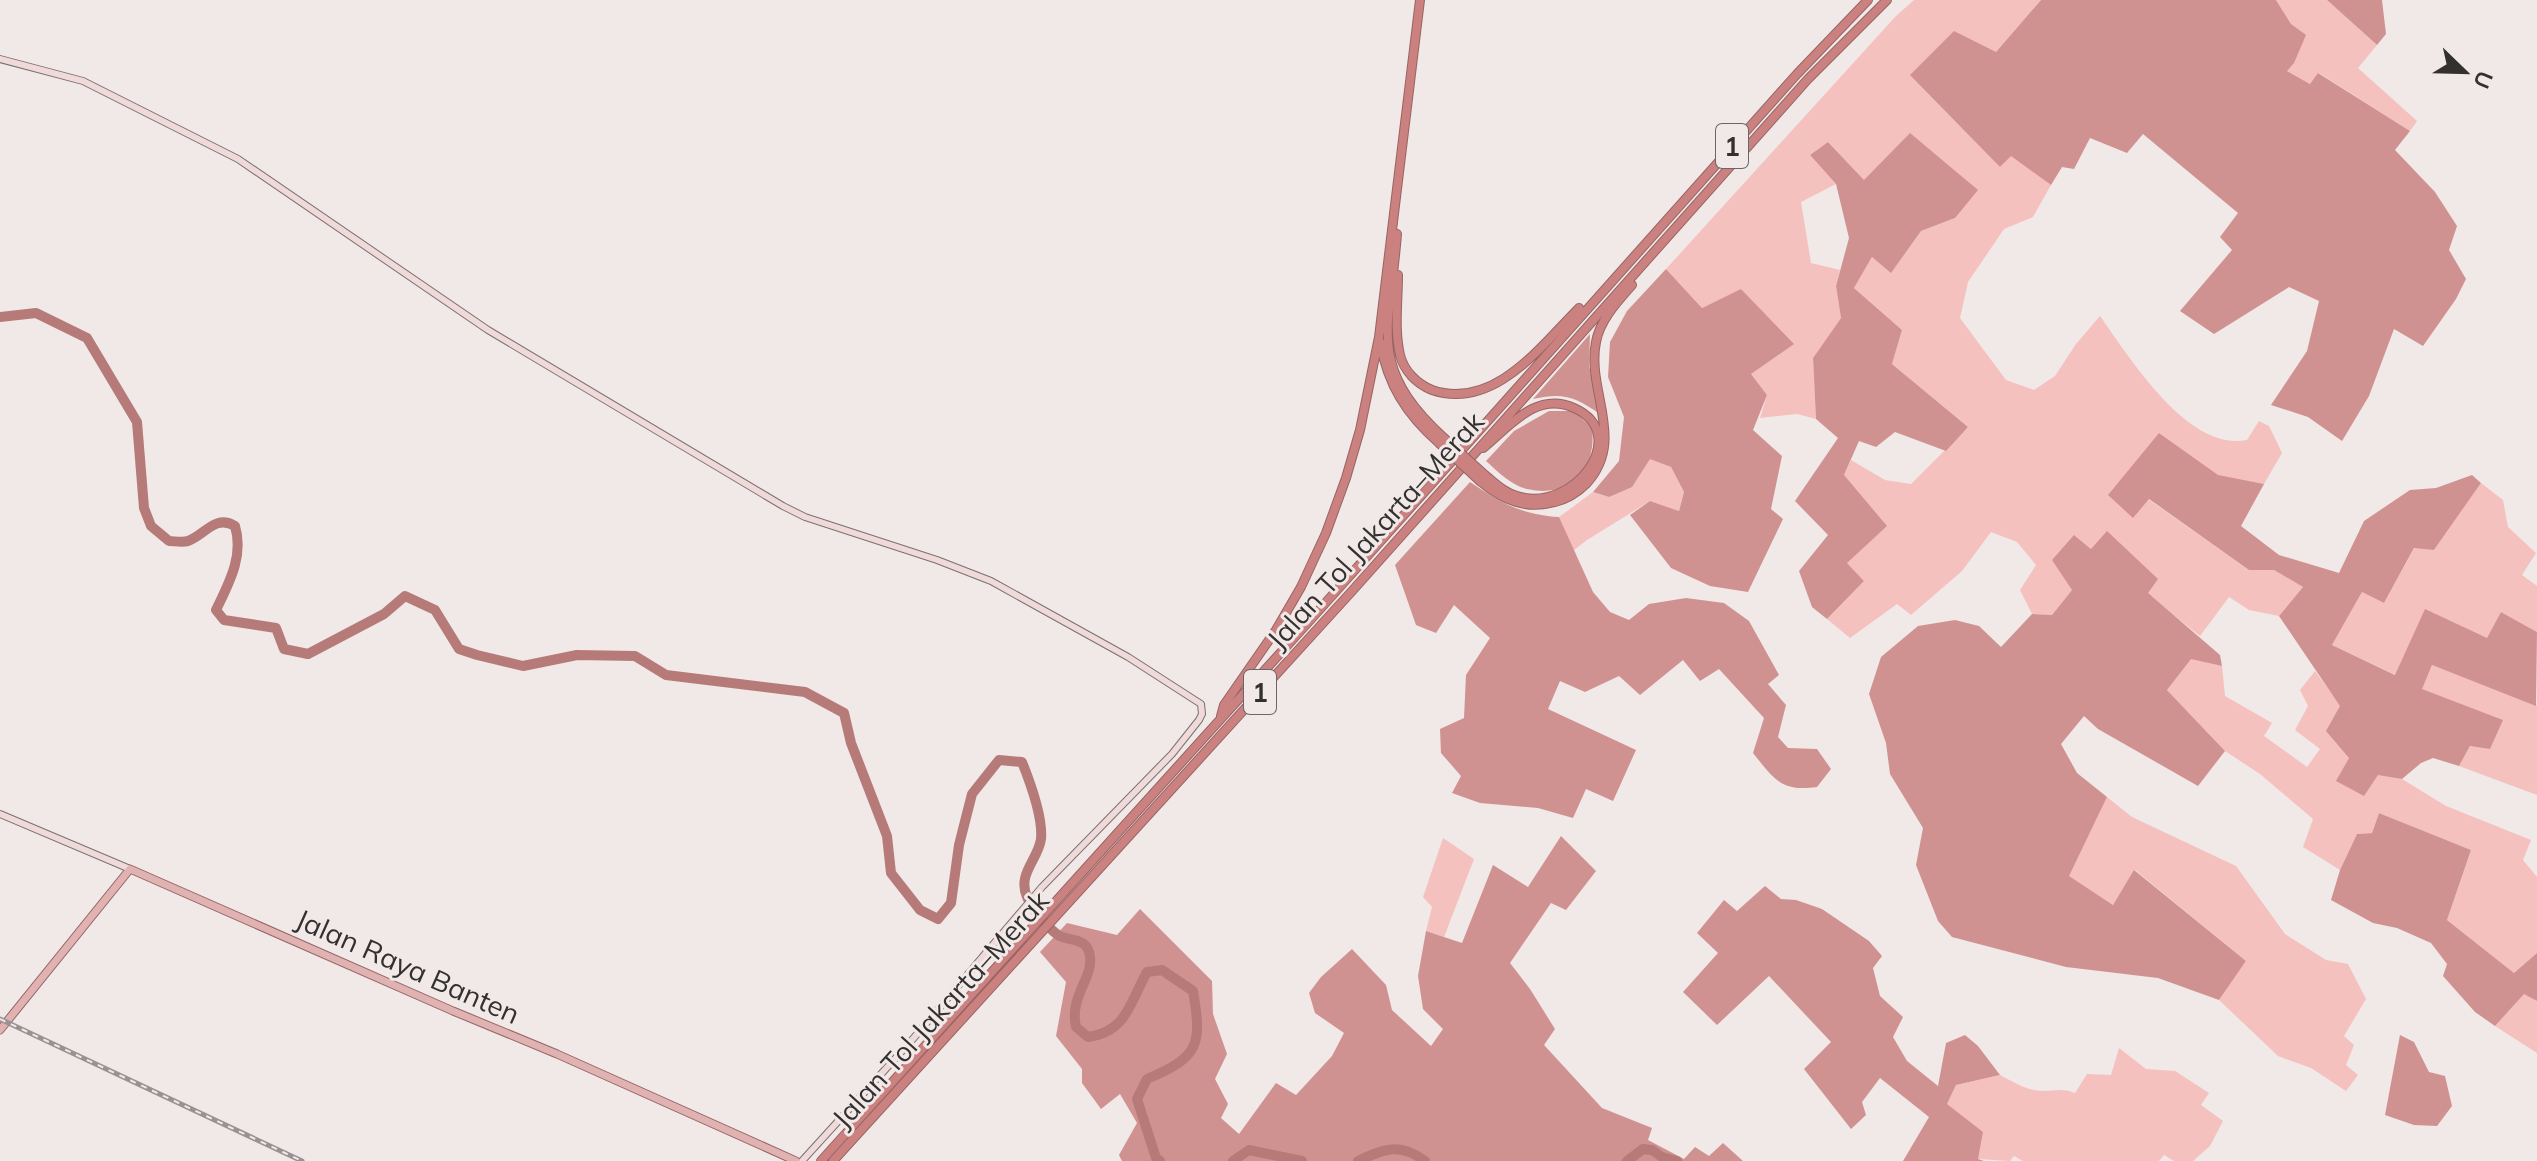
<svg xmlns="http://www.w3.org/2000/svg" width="2537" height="1161" viewBox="0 0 2537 1161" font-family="Mulish,sans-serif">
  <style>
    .green { fill: #f5c1bf }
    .forest { fill: #d09290 }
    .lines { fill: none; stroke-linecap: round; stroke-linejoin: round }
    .river { stroke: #b67b79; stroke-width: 10 }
    .secondary-casing { stroke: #797170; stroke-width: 8 }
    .primary-casing { stroke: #966563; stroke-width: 9 }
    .highway-casing { stroke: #966563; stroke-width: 10 }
    .secondary { stroke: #efd9d9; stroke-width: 6 }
    .primary { stroke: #e0b3b2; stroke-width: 7 }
    .highway { stroke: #cb817f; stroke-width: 8 }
    .rail-casing { stroke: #989292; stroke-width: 5 }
    .rail { stroke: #f1e8e8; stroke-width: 2; stroke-dasharray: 6; stroke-linecap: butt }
    .highway-bridge-casing { stroke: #966563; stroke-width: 10; stroke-linecap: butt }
    .highway-bridge { stroke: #cb817f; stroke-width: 8 }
    .labels { text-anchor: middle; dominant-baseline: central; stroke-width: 6; stroke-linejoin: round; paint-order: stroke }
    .shield { fill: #f1e8e8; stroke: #6c6767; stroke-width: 2 }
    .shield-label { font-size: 26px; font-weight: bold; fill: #333030 }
    .street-label { font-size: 28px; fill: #333030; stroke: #f1e8e8 }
  </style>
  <rect width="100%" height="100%" fill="#f1e8e8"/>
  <path class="green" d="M1914,0H2041L1996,52L2000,167L2011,155L2051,185L2033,217L2004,229L1968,282L1960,318L2006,380L2034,390L2055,376L2076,344L2100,316C2130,358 2188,452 2247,440L2259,421L2269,426L2282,453L2264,484L2218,476L2159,433L2148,499L2249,570H2274L2303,587L2279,616L2249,610L2229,597L2200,636L2075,536L2072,590L2052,615L2032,614L2020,590L2036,565L2017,542L1991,532L1962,571L1911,615L1897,604L1850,638L1827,619L1864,581L1847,563L1844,475L1851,460L1885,480L1911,484L1968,427L1892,364L1902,330L1854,288L1872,257L1891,272L1921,231L1955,218L1864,180L1828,142L1810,155L1836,184L1801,202L1811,263L1840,270L1836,286L1841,318L1813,358L1816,419L1797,414L1760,418L1767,395L1751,374L1742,289L1702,308L1666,269L1896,16Z
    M2276,0H2327L2377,45L2358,68L2417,121L2410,131L2319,73L2310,84L2287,71L2291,24Z
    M1650,458L1671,467L1684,492L1679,511L1650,501L1587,540L1573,551L1559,517L1593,492L1609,497Z
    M2481,483L2503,500L2508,527L2536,553L2522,575L2537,586V632L2501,612L2488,638L2396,675L2332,645L2362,592L2384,603L2415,547L2434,550Z
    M2191,658L2222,666L2225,696L2272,723L2264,736L2307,767L2320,749L2295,730L2308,706L2300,690L2315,671L2341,706L2349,758L2337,781L2378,774L2402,779L2446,806L2531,840L2523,860L2537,877V953L2514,973L2447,920L2471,850L2379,813L2372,833L2357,834L2340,870L2303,847L2313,819L2260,774L2225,751L2167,690Z
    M2432,665L2537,705V795L2459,766L2470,746L2490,748L2502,720L2421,689Z
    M2107,797L2132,817L2236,866L2285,934L2326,960L2348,964L2366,999L2344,1036L2354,1045L2346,1065L2358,1075L2346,1091L2311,1068L2278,1056L2219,1000L2246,961L2135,870L2113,905L2068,876Z
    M1443,838L1474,859L1444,937L1426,931L1432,907L1423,897Z
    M2524,993L2537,1001V1053L2495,1026Z
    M2119,1048L2146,1069L2175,1071L2209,1093L2201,1105L2223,1121L2210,1146L2193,1161H2174L2164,1155L2159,1161H2023L2014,1156L2010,1161L1978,1159L1947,1104L1956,1085L2000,1075C2014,1082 2027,1091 2043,1091C2056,1091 2062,1088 2075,1093L2087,1074L2111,1075Z"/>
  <path class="forest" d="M2041,0H2276L2291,24L2306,35L2294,63L2287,71L2310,84L2318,73L2410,131L2395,150L2435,192L2457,226L2449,250L2466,279L2456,299L2423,346L2394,329L2369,396L2342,441L2308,417L2271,405L2307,351L2319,301L2289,287L2214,334L2180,311L2232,250L2220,237L2238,213L2143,134L2127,153L2090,138L2074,169L2062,167L2051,185L2011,156L2000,167L1910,75L1954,31L1996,52Z
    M2327,0H2382L2386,34L2377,45Z
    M1910,133L1978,190L1955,218L1921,231L1891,273L1872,257L1854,288L1902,330L1892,364L1968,427L1946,451L1895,432L1876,447L1859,441L1844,475L1887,526L1847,563L1864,581L1827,619L1812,607L1799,571L1828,535L1795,501L1838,438L1816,419L1813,358L1841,318L1836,286L1849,238L1836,184L1810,155L1828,142L1864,180Z
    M1666,269L1702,308L1741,289L1794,344L1751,374L1767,395L1753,430L1782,456L1771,509L1783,519L1748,592L1710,586L1671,568L1630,515L1650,501L1679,511L1684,492L1671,467L1650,459L1632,487L1609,497L1593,492L1619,461L1624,417L1608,377L1610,342L1627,311Z
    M1590,334L1589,366L1600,414C1575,397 1564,392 1533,399Z
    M1549,411H1574L1592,428C1597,469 1571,499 1527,489C1512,486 1497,471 1486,461L1514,431Z
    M2159,433L2218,475L2264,484L2241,526L2279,555L2339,573L2364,521L2410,490L2436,488L2472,475L2481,483L2434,550L2414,548L2384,603L2362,592L2332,645L2395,675L2425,609L2487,638L2501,612L2537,632L2536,706L2432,665L2422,689L2503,720L2490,749L2470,746L2459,766L2433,758L2421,763L2402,779L2378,775L2364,796L2336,781L2349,758L2326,731L2340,706L2279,616L2303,587L2274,570H2249L2149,499L2133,518L2108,495Z
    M1470,482C1502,503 1519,514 1559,517L1593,592L1610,612L1629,620L1649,604L1686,598L1724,603L1749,621L1779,675L1768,684L1786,705L1778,737L1788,748L1817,749L1831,769L1817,787C1781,792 1774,779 1753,753L1764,718L1719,669L1700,681L1683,660L1640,695L1619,676L1585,692L1560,681L1548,709L1636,750L1613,801L1586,789L1573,818L1538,808L1480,803L1452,793L1461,776L1441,753L1440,729L1464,718L1466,675L1490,638L1454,605L1436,633L1416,625L1395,565Z
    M2107,531L2158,579L2148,593L2220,655L2222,666L2191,659L2167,690L2225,751L2198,786L2098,729L2084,716L2061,744L2077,773L2107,797L2069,876L2113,905L2134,870L2246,961L2219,1000L2158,978L2066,967L1952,937L1938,921L1916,865L1923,828L1890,774L1886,743L1869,694L1881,657L1918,626L1955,620L1979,626L2001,647L2032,614L2052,615L2072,590L2052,560L2074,535L2091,549Z
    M2379,813L2471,850L2447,920L2514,973L2537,953V1001L2524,994L2495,1026L2475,1012L2443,976L2447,964L2431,943L2397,928L2373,923L2331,900L2340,870L2357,834L2372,833Z
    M1561,836L1596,871L1566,910L1551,903L1510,963L1530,989L1555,1029L1544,1045L1602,1108L1652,1128L1648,1140L1684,1159L1695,1147L1709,1156L1723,1143L1743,1161H1122L1119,1155L1137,1123L1120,1094L1101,1109L1082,1083V1069L1056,1036L1066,982L1040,952L1067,923L1117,935L1140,909L1212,981L1213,1014L1227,1054L1215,1079L1228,1104L1221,1118L1239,1134L1276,1083L1296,1095L1332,1056L1344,1033L1315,1013L1309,993L1321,977L1352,949L1386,985L1392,1010L1431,1046L1443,1029L1423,1009L1418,976L1426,931L1462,943L1493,865L1528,887Z
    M1765,886L1781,899L1796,900L1822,909L1869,941L1882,956L1873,968L1880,996L1903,1017L1893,1037L1907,1061L1938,1086L1946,1043L1965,1035L1978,1046L2000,1075L1956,1085L1947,1104L1983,1132L1978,1159L1984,1161H1903L1929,1117L1880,1078L1862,1102L1866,1115L1851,1129L1804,1069L1831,1042L1769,976L1717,1025L1683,992L1718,953L1697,933L1724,900L1737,911Z
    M2400,1035L2414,1042L2429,1072L2445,1076L2452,1106L2437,1126L2414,1125L2385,1115Z"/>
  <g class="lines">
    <path class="river" d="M0,317L36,313L87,338L137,422L144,508L151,526L169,541C174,541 183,543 188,541C205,535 215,514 235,526C244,556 229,583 216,610L224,620L276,628L284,649L308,654L384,614L405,596L435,610L459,649L477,655L523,666L577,655L635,656L666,675L805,692L844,713L851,743L887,836L891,873L920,910L938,919L951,903L959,845L972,794L999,760L1022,762C1030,782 1043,818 1041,839C1038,860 1017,874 1027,897C1032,909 1047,927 1058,935C1069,942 1088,936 1090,957C1093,978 1069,997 1076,1027L1088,1037C1127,1032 1130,1002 1147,972L1162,970L1193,991C1202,1044 1200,1057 1147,1079L1137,1099L1156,1158L1160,1161
      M1233,1161L1249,1150L1302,1161
      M1358,1161C1384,1149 1400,1142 1425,1161
      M1627,1161L1643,1149L1652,1150L1662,1157L1677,1161"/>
    <g class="secondary-casing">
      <path id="secondary" d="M0,59L83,81L238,159L488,330L783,506L805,517L937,560L991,581L1128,657L1201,704L1202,714L1199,720L1172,754L1042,887L912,1040L802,1161
        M0,814L130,869"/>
    </g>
    <g class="primary-casing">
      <path id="primary" d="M0,1030L130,869L453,1011L557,1054L796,1161"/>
    </g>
    <g class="highway-casing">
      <path id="highway" d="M1397,234C1390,328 1365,366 1444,438
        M1398,275C1398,301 1394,329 1400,355C1404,371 1417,384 1432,390C1494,411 1541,346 1579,308
        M1380,342C1388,385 1406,414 1439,443
        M1483,448C1499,435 1514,418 1532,409C1546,402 1559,401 1574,408C1633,434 1574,514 1517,496C1505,493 1496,484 1486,476
        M1481,482C1503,500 1526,510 1555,502C1567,499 1578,492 1586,484C1627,440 1586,391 1596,342C1600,320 1617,302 1632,285
        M1221,716L1224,705L1276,630L1301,587L1326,533L1346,478L1360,430L1379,337L1420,0
        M821,1161L1312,618L1797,74L1868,0
        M833,1161L1353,590L1808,79L1887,0"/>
    </g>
    <use href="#secondary" class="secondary"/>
    <use href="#primary" class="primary"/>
    <use href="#highway" class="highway"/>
    <g class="rail-casing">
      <path id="rail" d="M0,1019L302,1161"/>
    </g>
    <use href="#rail" class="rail"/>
    <g class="highway-bridge-casing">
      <path id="highway-bridge" d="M1444,438L1486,476
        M1439,443L1481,482"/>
    </g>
    <use href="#highway-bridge" class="highway-bridge"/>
  </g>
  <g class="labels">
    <g class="shield">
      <rect x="1716" y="124" width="32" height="44" rx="6"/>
      <rect x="1244" y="670" width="32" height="44" rx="6"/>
    </g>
    <g class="shield-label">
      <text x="1732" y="146">1</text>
      <text x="1260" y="692">1</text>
    </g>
    <g class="street-label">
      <text transform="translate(1375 530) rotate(-48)">Jalan Tol Jakarta–Merak</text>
      <text transform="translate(408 966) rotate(24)">Jalan Raya Banten</text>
      <text transform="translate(940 1009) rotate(-48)">Jalan Tol Jakarta–Merak</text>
    </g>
  </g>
  <g transform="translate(2465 72) rotate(113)" stroke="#f1e8e8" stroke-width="6" paint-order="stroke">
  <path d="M0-6L14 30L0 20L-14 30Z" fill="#333030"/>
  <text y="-12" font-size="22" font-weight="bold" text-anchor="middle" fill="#333030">U</text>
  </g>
</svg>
